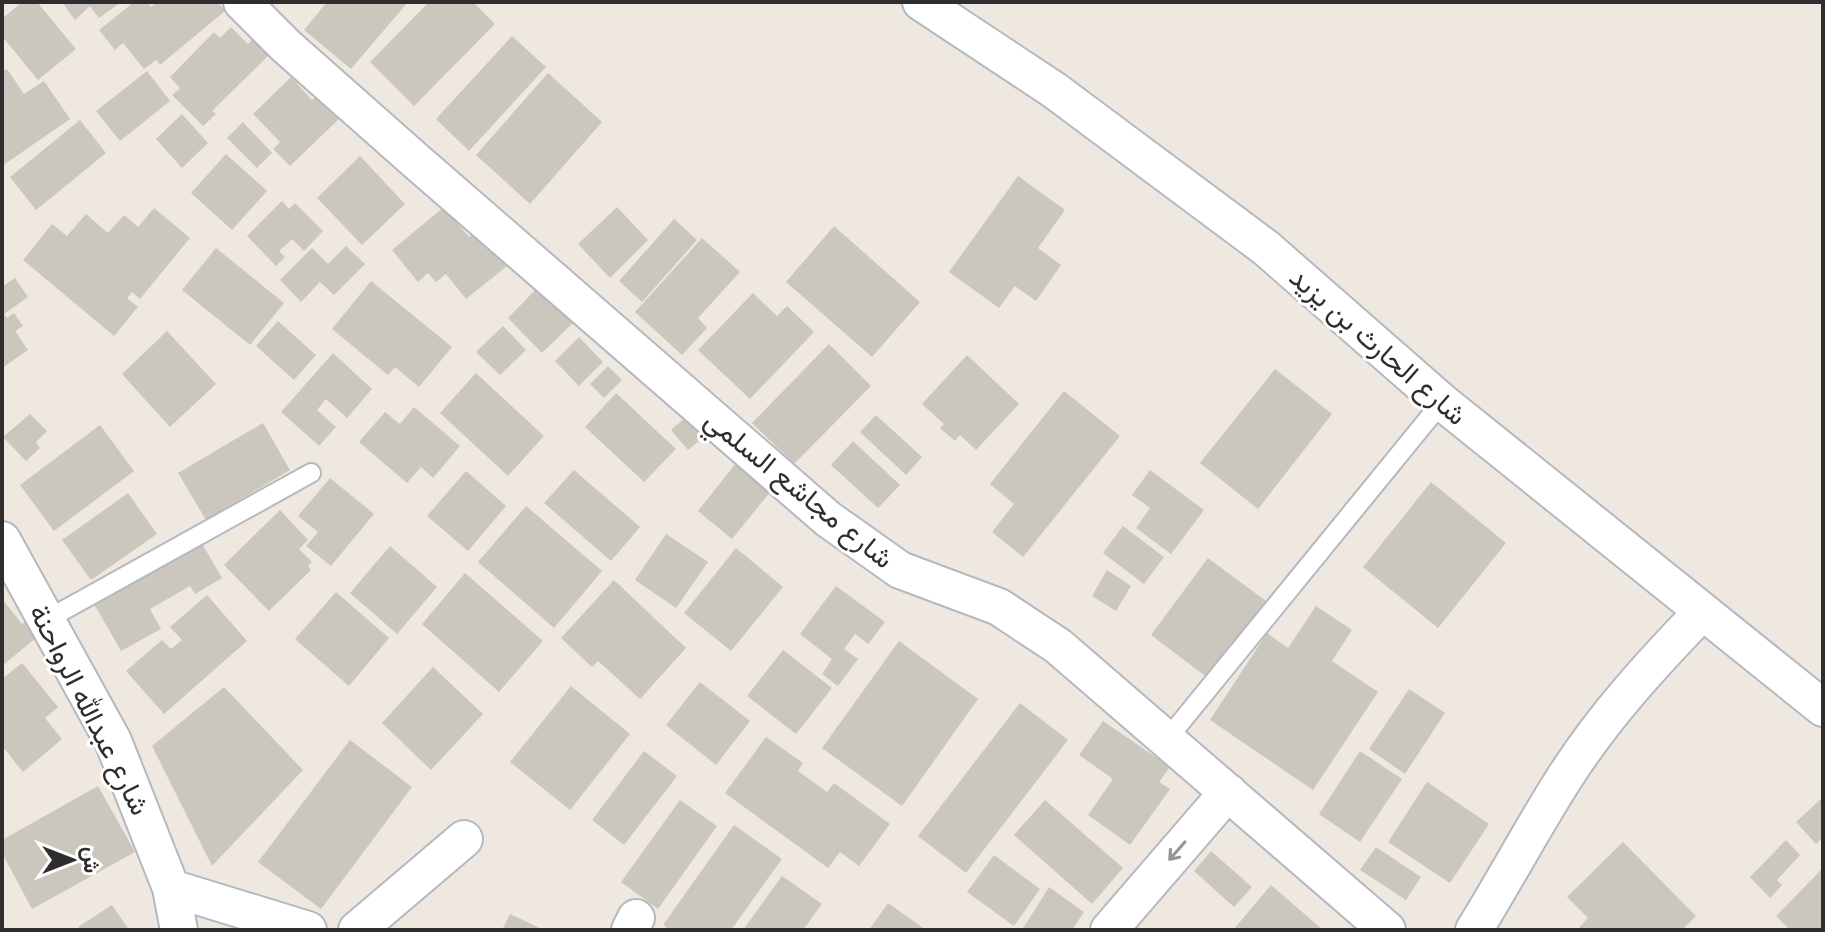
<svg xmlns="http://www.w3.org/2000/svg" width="1825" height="932" viewBox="0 0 1825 932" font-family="'Noto Sans',Vazirmatn,sans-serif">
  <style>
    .building { fill: #cbc6be }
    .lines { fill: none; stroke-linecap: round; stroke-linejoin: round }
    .service-casing { stroke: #b4b8c1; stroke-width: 22 }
    .minor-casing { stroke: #b4b8c1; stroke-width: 40 }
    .service { stroke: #fff; stroke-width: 18 }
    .minor { stroke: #fff; stroke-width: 36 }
    .oneway { stroke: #969696 }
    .labels { text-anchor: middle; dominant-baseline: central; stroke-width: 6; stroke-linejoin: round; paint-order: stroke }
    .street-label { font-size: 28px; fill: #2e2e2e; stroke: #fff }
  </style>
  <rect width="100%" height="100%" fill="#efe8e0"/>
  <path class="building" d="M22,2H37L76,49L38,80L2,36V19Z
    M62,2H121L99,18L90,6L75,20Z
    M134,2H147L151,7L158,2H218L225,11L160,65L156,60L144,69L123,43L115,50L99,30Z
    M327,2H408L351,69L304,30Z
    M429,2H473L495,24L414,106L370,62Z
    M231,27L248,44L253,39L269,55L212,111L216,114L203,126L172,95L180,88L170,77L214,32L220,38Z
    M512,36L546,67L469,151L436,119Z
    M7,69L24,94L44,81L70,119L2,166V72Z
    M147,71L170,101L120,141L96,111Z
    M548,73L602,122L530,204L476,155Z
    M291,77L312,100L319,94L341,117L290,166L273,149L280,142L253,114Z
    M182,114L208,143L182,168L156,139Z
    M80,120L106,153L36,210L10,177Z
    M243,122L272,153L257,168L227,138Z
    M226,154L267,191L232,230L191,193Z
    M360,156L405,204L362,245L317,198Z
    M1018,176L1065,210L1038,248L1061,265L1036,301L1015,286L999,308L949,272Z
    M282,201L289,209L295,203L323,231L304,251L292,239L279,251L285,257L276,266L247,236Z
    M444,207L469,237L482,227L511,263L466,299L446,274L436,282L428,273L418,282L392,250Z
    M617,207L648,240L610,278L578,244Z
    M154,208L190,238L140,299L132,292L127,298L138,307L114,336L23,260L52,224L67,236L86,214L108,233L124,215L138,227Z
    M674,219L697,240L642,302L619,281Z
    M834,226L920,302L872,357L786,282Z
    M702,238L740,272L698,318L707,328L682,355L635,312Z
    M346,246L365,264L334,295L320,282L301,302L280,280L312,248L328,264Z
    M216,248L284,303L250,345L182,290Z
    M15,278L28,297L4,314L7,318L14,313L23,326L15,331L28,350L2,368V287Z
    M371,281L452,347L419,387L395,367L388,375L332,329Z
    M542,283L577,319L542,353L508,318Z
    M753,293L777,316L787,306L814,332L750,399L698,350Z
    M278,321L316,355L294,380L256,346Z
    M503,326L526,350L500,375L476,352Z
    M167,331L216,384L170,427L122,374Z
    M579,337L603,362L579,386L555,361Z
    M829,344L871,386L794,464L752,423Z
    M333,353L372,389L347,418L326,399L317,410L336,427L319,446L281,412Z
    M967,355L1019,404L976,450L960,435L955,441L940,428L944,424L922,404Z
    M608,366L622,380L604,398L590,384Z
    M1275,369L1332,414L1258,509L1200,463Z
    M476,373L544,436L508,476L440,413Z
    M1064,391L1120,436L1023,557L992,532L1014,504L990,484Z
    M616,393L676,449L644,482L585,427Z
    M414,407L460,446L433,478L421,467L407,483L359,442L385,412L400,424Z
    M693,411L711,431L688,450L671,430Z
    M30,414L47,431L36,442L40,448L26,461L3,437Z
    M876,415L922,457L906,475L860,432Z
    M263,423L290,470L206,520L178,473Z
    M100,425L134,471L54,531L20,485Z
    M853,441L900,485L878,508L831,465Z
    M736,463L771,491L732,539L698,511Z
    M574,470L640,527L611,561L544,503Z
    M1150,470L1204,510L1171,554L1136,528L1150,508L1132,495Z
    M466,471L506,506L468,551L427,516Z
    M330,478L374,514L331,566L306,546L318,532L298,516Z
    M1431,482L1506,543L1438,628L1363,567Z
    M128,493L157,534L91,580L62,540Z
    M526,506L602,571L554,628L478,562Z
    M280,510L308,540L299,549L312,562L308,566L311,570L269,611L224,565Z
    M1123,526L1164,557L1144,584L1103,553Z
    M666,534L708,562L676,608L635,580Z
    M201,542L222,578L195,594L190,586L150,609L161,629L121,651L94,604Z
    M390,546L437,587L397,634L350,593Z
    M736,548L783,587L731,651L684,613Z
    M1208,558L1266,601L1208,678L1151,635Z
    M1107,570L1131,586L1116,611L1092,596Z
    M465,573L543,641L499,692L422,624Z
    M614,580L686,648L640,699L598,661L592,667L561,638Z
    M836,586L885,622L868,644L855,634L844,649L858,659L838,686L822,674L832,659L800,634Z
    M336,592L389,638L349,686L295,639Z
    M207,595L247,641L164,714L126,671L162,640L171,649L182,640L170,627Z
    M2,599L22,624L30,619L42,633L2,666Z
    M1316,606L1352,630L1332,661L1378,692L1313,790L1210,720L1267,633L1288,648Z
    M899,641L978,699L902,806L822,748Z
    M783,650L832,688L796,734L747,696Z
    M22,663L58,707L45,718L62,739L23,772L2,746V679Z
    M433,667L483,714L431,770L382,723Z
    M700,682L750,721L716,765L666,725Z
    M571,686L630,734L570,810L510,762Z
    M224,687L303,770L212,866L152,746Z
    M1409,689L1445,713L1405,774L1369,749Z
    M1020,703L1068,740L966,873L918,836Z
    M1103,721L1170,767L1159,782L1170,789L1130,845L1088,815L1113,779L1079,755Z
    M766,737L803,763L798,771L827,792L834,783L890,824L859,866L840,852L828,868L725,793Z
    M350,740L412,787L321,909L258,862Z
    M644,751L677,776L624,845L592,820Z
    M1360,751L1402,779L1360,842L1319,814Z
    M1427,782L1489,824L1450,883L1388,842Z
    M98,786L135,852L32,909L2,853V840Z
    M1823,797V838L1816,844L1796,822Z
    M680,800L717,826L658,909L621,882Z
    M1045,800L1123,868L1092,904L1014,835Z
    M734,825L782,859L731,930H670L663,925Z
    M1786,840L1800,855L1777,880L1782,885L1770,898L1750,877Z
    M1623,842L1696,916L1682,930H1577L1588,918L1567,897Z
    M1376,847L1421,877L1406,900L1360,870Z
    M1211,851L1252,887L1234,907L1194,871Z
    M994,855L1040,889L1014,926L967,892Z
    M1823,868V930H1790L1776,916Z
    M782,876L822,904L803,930H743Z
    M1271,885L1323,930H1233Z
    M1049,887L1084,912L1072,930H1022Z
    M888,903L926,930H869Z
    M112,905L129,930H81L78,927Z
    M510,914L544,930H502Z"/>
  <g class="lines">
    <g class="service-casing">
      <path id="service" d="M48,619L311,473
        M1168,738L1442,402"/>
    </g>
    <g class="minor-casing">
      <path id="minor" d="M242,2L286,46L416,161L828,519L900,570L999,607L1058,646L1387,930
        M921,2L1054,90L1266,248L1442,402L1823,708
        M2,540L113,741L171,888L179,930
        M171,888L308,930
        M357,930L464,839
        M630,930L636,918
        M1109,930L1228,792
        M1474,930C1505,880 1533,827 1565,777C1604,716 1652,664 1702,612"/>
    </g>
    <use href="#service" class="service"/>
    <use href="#minor" class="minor"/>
  </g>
  <defs><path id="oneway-shaft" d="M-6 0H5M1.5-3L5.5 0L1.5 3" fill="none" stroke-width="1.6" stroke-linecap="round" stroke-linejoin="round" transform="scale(2)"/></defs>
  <use class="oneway" href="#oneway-shaft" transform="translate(1177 851) rotate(131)"/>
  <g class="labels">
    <g class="street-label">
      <text transform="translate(1379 345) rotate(41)">شارع الحارث بن يزيد</text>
      <text transform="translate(800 488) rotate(39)">شارع مجاشع السلمي</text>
      <text transform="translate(91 709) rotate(63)">شارع عبدالله الرواحنة</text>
    </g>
  </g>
  <rect width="1825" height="932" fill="none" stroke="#2e2e2e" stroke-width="8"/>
  <g transform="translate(72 860) rotate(90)" stroke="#ffffff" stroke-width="6" paint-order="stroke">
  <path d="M0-6L14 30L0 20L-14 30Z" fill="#2e2e2e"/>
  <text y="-12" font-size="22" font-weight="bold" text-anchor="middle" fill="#2e2e2e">ش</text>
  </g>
</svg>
